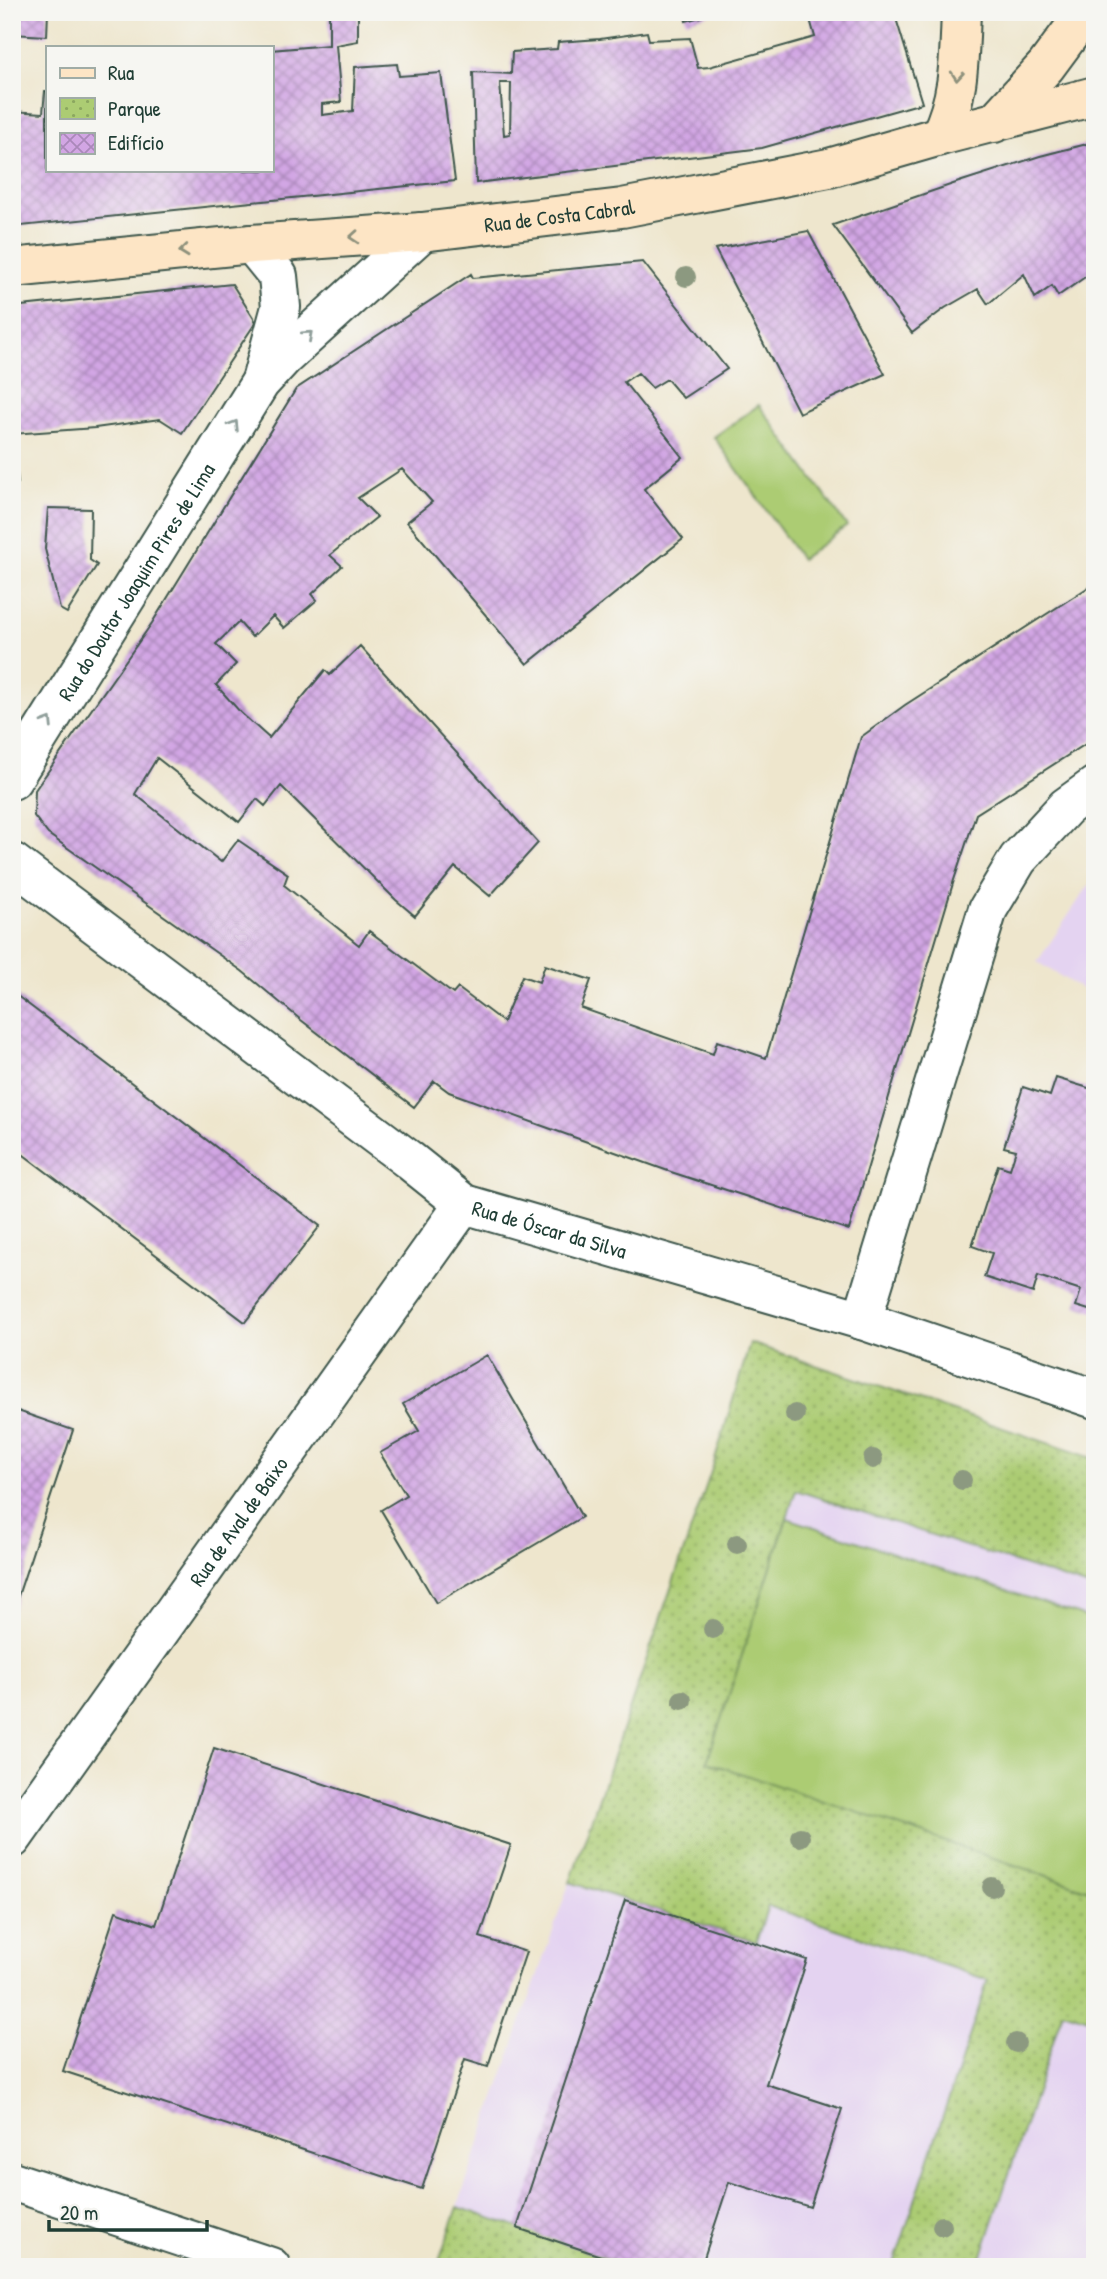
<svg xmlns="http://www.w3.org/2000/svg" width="1107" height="2279" viewBox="0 0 1107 2279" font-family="'Patrick Hand',sans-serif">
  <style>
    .built { fill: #e4d3f1 }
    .grass { fill: #accc73; stroke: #668454; stroke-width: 2 }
    .park { fill: url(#park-dots); stroke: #668454; stroke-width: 2 }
    .building { fill: url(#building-cross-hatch); fill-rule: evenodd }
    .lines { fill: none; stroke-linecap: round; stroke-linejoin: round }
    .street-casing { stroke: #3e564b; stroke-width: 42 }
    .secondary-casing { stroke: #3e564b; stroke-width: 42 }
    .street { stroke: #fff; stroke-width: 38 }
    .secondary { stroke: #fde5c5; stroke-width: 38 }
    .tree { fill: #8c9980 }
    .oneway { stroke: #8e917c }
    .oneway2 { stroke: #8f9e9a }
    .labels { text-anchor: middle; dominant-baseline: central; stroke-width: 5; stroke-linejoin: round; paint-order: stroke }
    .street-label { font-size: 21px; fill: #1f3d34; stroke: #f6f6f2 }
  </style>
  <defs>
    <pattern id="park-dots" width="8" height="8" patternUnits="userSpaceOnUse" patternTransform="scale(1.75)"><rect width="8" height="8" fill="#accc73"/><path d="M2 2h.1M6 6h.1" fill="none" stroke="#8ba75f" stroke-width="1.8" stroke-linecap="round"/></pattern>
    <pattern id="building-cross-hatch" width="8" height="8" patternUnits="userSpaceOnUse" patternTransform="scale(1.75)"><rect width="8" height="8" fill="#d2a6e4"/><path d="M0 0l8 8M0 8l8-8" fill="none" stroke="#aa88ba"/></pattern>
  </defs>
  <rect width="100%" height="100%" fill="#f6f6f2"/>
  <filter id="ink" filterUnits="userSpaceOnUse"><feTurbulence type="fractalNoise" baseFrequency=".0143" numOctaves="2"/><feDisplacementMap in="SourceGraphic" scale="14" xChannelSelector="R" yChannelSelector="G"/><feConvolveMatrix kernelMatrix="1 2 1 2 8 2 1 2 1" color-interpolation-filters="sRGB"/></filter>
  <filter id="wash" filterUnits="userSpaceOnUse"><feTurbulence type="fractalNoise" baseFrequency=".00686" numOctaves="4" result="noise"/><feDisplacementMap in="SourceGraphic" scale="28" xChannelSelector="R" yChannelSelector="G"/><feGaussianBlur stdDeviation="1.57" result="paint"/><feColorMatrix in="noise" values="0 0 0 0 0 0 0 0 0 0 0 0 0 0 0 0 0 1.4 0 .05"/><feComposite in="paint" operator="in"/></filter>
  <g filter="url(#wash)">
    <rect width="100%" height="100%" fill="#eee6cd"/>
    <path class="built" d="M1095,876V997L1037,962Z
      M750,1343L1095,1459V2267H446L438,2264L714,1463Z"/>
    <path class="grass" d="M759,405L847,526L801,559L714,437Z
      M787,1518L1095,1620V1892L706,1763Z"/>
    <path class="park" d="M750,1343L1095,1459V1589L796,1490L707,1762L1095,1892V2021L1063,2011L978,2267H893L988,1980L768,1906L756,1942L570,1882L714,1463Z
      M458,2207L634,2267H446L438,2264Z"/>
    <g id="blocks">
      <path class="building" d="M12,12H48L47,36L12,34Z
        M329,12H358V41L336,45L341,102L322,104V115L353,111L355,67L397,64L399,76L441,73L455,181L12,227V111L43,113L45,91H47V170H271V50L329,45Z
        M684,12H715V13L686,21Z
        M808,12H894L922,103L762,148L476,183L473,72L511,74L512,52L557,49L558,42L600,39L647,32L649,40L690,38L698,68L709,67L815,37ZM500,83H511L510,134L504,135Z
        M1087,144L1095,156V270L1058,296L1052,286L1035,298L1024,274L988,304L978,289L945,308L912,333L833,225L959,182L1040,156Z
        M808,231L885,374L799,413L715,249Z
        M643,262L727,369L683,398L667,379L652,388L638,373L624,382L683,457L644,489L683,539L527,664L407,522L432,502L402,469L358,498L377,517L330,555L342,566L312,594L317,600L284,628L273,616L252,637L239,622L216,644L236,664L216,685L241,713L269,738L325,670L330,675L360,646L538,843L490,896L455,867L415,916L396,900L281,786L265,806L257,799L239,822L157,758L135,794L221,862L238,840L288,874L284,885L359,945L369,931L453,994L458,988L503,1022L522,976L539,982L545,965L591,980L581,1008L713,1054L717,1041L766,1058L861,737L905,705L1095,583V738L976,814L954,880L849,1230L671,1172L540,1125L449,1092L434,1081L414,1107L301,1020L242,971L48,834L34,816L35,790L152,623L296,389L471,274L473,278Z
        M232,284L256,322L182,433L160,419L95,428L12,434V307Z
        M12,445H14L18,483L12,484Z
        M48,508L91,509L90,560L97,565L67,613L60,609L45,549Z
        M12,992L320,1226L245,1322L12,1146Z
        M1056,1078L1095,1090V1312L1076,1306L1081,1290L1038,1276L1033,1293L984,1277L992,1253L972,1246L998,1165L1010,1169L1016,1150L1004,1147L1023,1087L1050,1096Z
        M487,1355L582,1517L436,1603L381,1510L406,1495L380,1453L419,1431L403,1404Z
        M12,1409L73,1430L13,1611H12Z
        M214,1748L511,1845L480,1937L526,1952L488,2066L465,2059L422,2189L63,2071L116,1911L156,1925Z
        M625,1900L807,1960L766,2084L842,2109L810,2207L729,2182L701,2267H634L517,2228Z"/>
    </g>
  </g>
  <g filter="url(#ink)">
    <use href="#blocks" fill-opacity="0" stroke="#3e564b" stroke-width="2"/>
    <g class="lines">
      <g class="street-casing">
        <g id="street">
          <path d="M252,244L278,276L281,307L261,381"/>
          <path id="s1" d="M12,780L260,383L283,358L422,232"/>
          <path id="s2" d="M12,862L409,1160L464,1204L862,1320L1095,1399"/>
          <path d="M862,1320L988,909L1018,859L1066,807L1095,786"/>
          <path id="s3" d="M12,1839L464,1204"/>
          <path d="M12,2181L271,2267"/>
        </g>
      </g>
      <g class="secondary-casing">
        <g id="secondary">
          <path d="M994,123L1046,66L1086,12"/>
          <path d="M940,136C960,96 959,56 961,12"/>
          <path id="s4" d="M12,268L252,244L422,232L622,208L829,168L940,136L1095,96"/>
        </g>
      </g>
      <use href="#street" class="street"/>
      <use href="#secondary" class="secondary"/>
    </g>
    <g class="tree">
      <circle cx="686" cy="277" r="10"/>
      <circle cx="795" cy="1414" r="10"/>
      <circle cx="873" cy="1459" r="10"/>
      <circle cx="962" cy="1480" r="10"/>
      <circle cx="737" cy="1544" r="10"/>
      <circle cx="713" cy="1629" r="10"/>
      <circle cx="682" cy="1700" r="10"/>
      <circle cx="800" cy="1837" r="10"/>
      <circle cx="992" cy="1887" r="10"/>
      <circle cx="1016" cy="2043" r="10"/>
      <circle cx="942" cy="2226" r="10"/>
    </g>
    <defs><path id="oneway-chevron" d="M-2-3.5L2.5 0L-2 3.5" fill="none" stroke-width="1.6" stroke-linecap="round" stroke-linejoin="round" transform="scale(1.75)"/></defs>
    <g class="oneway">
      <use href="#oneway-chevron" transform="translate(957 76) rotate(95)"/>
      <use href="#oneway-chevron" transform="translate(354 237) rotate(176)"/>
      <use href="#oneway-chevron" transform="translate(184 251) rotate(174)"/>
    </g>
    <g class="oneway2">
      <use href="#oneway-chevron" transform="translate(308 335) rotate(-42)"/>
      <use href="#oneway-chevron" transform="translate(234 425) rotate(-58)"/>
      <use href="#oneway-chevron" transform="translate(48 722) rotate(-58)"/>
    </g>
  </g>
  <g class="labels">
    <g class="street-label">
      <text stroke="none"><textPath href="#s4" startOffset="550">Rua de Costa Cabral</textPath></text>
      <text stroke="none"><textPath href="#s1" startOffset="234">Rua do Doutor Joaquim Pires de Lima</textPath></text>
      <text stroke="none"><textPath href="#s2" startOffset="656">Rua de Óscar da Silva</textPath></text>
      <text stroke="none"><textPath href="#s3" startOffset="390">Rua de Aval de Baixo</textPath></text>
    </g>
  </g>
  <rect width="1107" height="2279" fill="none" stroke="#f6f6f2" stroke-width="42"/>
  <rect x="46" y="46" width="228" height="126" fill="#f6f6f2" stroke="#a0aca6" stroke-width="2"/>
  <rect x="60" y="68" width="35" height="10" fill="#fde5c5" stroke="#a0aca6" stroke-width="2"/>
  <text x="108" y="80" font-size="21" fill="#1f3d34">Rua</text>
  <rect x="60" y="98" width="35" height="21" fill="url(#park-dots)" stroke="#a0aca6" stroke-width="2"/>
  <text x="108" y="116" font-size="21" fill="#1f3d34">Parque</text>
  <rect x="60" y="133" width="35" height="21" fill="url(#building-cross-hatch)" stroke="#a0aca6" stroke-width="2"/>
  <text x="108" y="150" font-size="21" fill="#1f3d34">Edifício</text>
  <path d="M49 2220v10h158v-10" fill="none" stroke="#1f3d34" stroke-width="3.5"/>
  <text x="60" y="2220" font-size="21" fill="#1f3d34" stroke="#f6f6f2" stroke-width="5" paint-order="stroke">20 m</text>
</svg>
